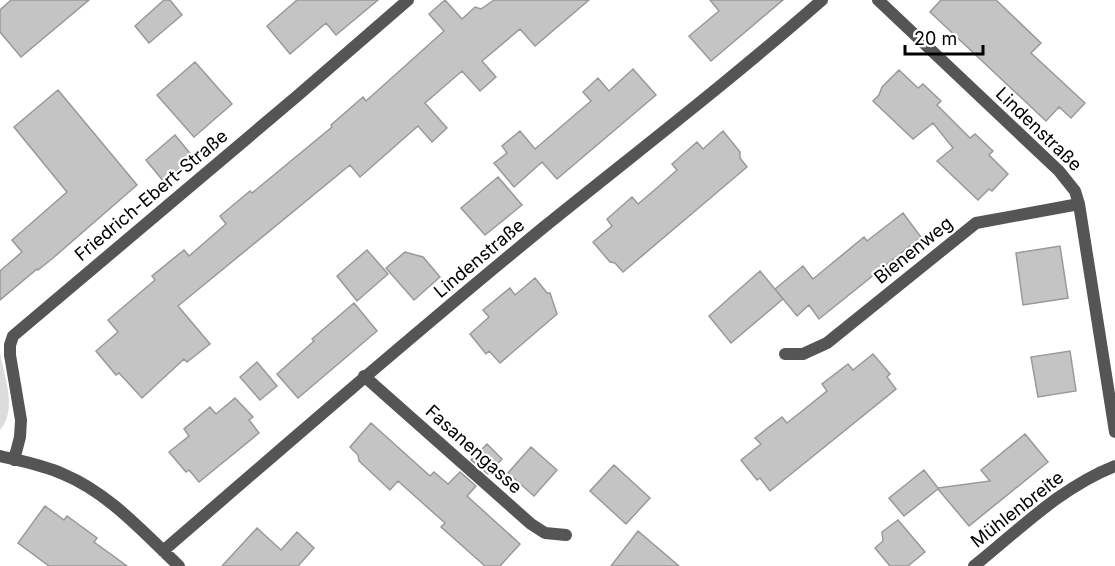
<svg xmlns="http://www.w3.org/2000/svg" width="1115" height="566" viewBox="0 0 1115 566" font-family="Inter,sans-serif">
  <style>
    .green { fill: #dcdcdc }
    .building { fill: #c4c4c4; stroke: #999; stroke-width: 1.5 }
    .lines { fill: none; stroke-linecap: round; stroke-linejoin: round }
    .street { stroke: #555; stroke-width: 12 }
    .labels { text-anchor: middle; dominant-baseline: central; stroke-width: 4.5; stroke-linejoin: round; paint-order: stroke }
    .street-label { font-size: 18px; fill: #000; stroke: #fff }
  </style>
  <rect width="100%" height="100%" fill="#fff"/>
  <path class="green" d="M0,353C4,376 18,410 0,430Z"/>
  <path class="building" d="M11,0H89L21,57L0,32V10Z
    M164,0H170L182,15L149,43L135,26Z
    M297,0H378L336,35L326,23L290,54L267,26Z
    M445,0L462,19L475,7L481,9L494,0H589L535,46L520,29L482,61L496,77L480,91L462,71L425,103L447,128L432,142L418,126L360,177L350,165L178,306L210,344L187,362L184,359L142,398L119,373L116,375L96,351L118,332L108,320L155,280L152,276L184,250L189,256L226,224L220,216L250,191L252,193L332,127L331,125L363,97L366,101L444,31L429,14Z
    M710,0H783L711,61L689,36L719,11Z
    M941,0H996L1041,43L1031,53L1085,103L1071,118L1059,107L1046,121L930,12Z
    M195,62L232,104L194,137L157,95Z
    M633,69L656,95L557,179L542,162L514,187L494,163L507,153L502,146L520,131L535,149L591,101L583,92L598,78L609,91Z
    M899,70L918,88L923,84L941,101L937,105L970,138L975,134L993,151L989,155L1008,174L992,191L989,189L978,200L937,161L953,148L933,123L913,139L873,101L879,95L882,87Z
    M58,90L137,185L53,258L38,270L37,269L0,300V271L22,252L12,240L67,192L14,127Z
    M723,131L740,152V158L747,167L623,272L615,263L610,262L593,242L612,226L607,219L632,197L638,204L658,187L677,170L672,164L697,142L703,149Z
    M175,135L193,157L164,182L146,160Z
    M498,177L522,205L485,235L461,208Z
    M903,213L921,237L819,319L809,305L797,316L775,289L803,266L813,279L864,237L867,241Z
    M1060,246L1068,298L1023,305L1016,253Z
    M367,250L388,274L357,301L337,276Z
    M405,252L423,257L440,277L414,300L386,268Z
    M760,271L783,299L731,343L709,316Z
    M535,278L547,293H550L557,314L500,363L489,351L486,354L470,334L489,317L483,310L510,288L515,295Z
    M354,303L377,331L298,398L277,374L314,341L312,339Z
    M1070,351L1076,391L1038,397L1031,357Z
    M873,354L890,374L887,377L896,389L770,491L760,478L757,480L741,460L761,444L755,438L782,417L787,423L827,391L822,384L848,364L853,370Z
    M257,362L277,386L260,400L240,377Z
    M235,398L253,417L249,420L259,433L199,482L189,470L186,472L169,452L189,436L184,429L210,407L216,414Z
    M371,423L430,476L434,472L448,484L460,472L476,486L467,496L520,544L500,566H485L441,527L445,523L398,481L390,490L359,461L358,455L350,447Z
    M1025,434L1048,462L969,526L938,489L904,516L889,498L924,470L938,488L990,481L981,470Z
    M487,444L502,459L488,474L471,460Z
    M531,447L557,470L534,496L508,473Z
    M614,465L650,498L626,524L590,491Z
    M45,506L64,520L67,516L97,538L94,542L127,566H49L18,543Z
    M898,520L925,552L908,566H890L875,548L883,541L882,532Z
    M257,528L281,550L297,532L314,548L298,566H222Z
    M638,531L679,566H611Z"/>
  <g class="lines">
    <path class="street" d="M878,0L1059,171L1075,191L1079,204L1115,432
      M785,354H803L827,343L976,223L1079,204
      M364,376L531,524L545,533L566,535
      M0,456C21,461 43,465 63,474C109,493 144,533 179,566
      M14,460L20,437L21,420L10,355V345L13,336L296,97L408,0
      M163,551C289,442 415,333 544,227C637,152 732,79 822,0
      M974,566C1019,530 1061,487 1115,466"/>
  </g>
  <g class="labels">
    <g class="street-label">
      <text transform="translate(1039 129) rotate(44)">Lindenstraße</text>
      <text transform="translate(151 195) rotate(-40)">Friedrich-Ebert-Straße</text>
      <text transform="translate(913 250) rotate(-39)">Bienenweg</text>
      <text transform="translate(479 258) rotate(-40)">Lindenstraße</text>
      <text transform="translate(474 449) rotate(42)">Fasanengasse</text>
      <text transform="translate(1017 509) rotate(-38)">Mühlenbreite</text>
    </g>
  </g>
  <path d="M905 45v9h78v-9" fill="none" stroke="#000000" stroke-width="3"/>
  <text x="914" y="45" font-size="18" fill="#000000" stroke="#ffffff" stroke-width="4.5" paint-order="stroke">20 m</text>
</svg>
